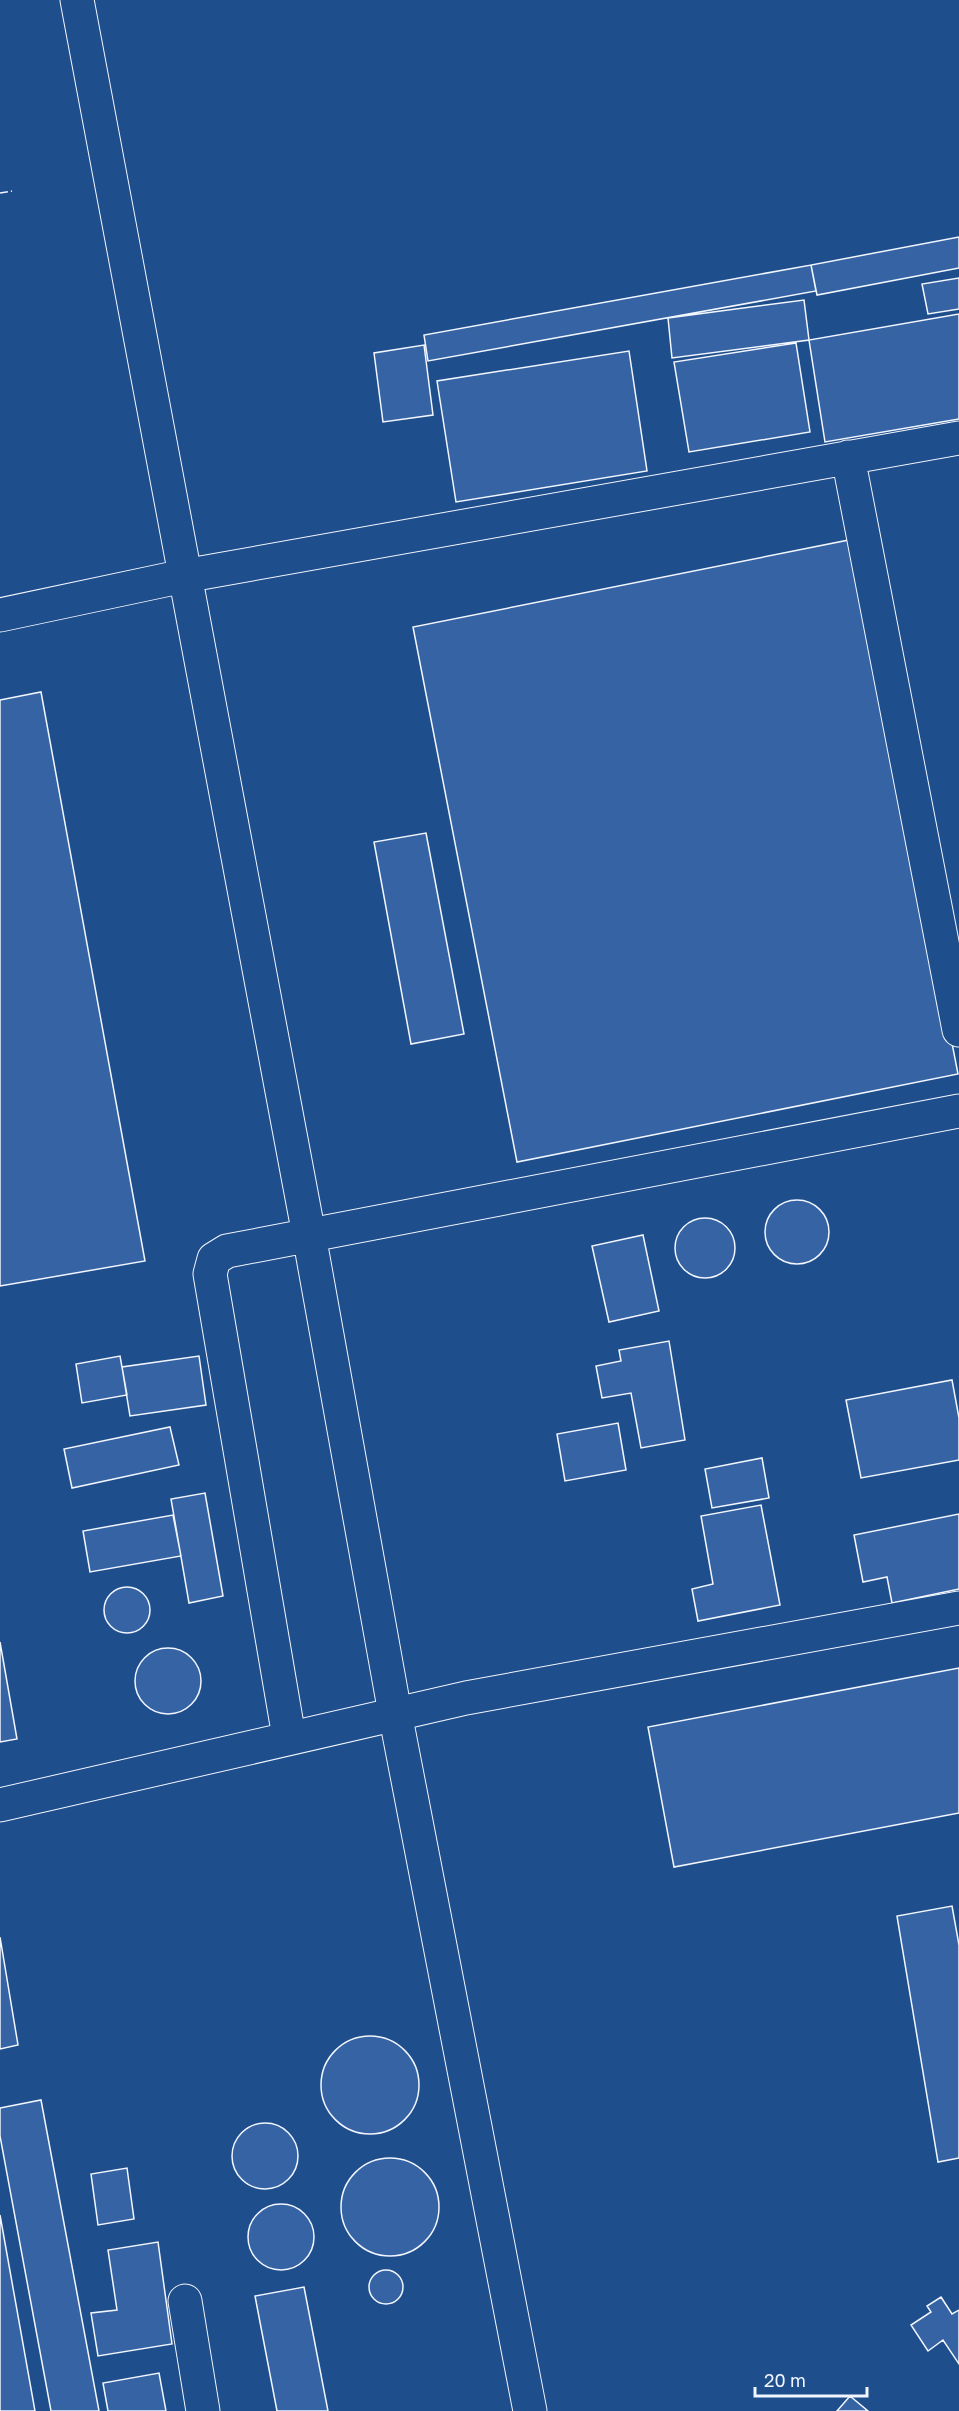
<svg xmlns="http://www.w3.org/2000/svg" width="959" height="2411" viewBox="0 0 959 2411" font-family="'Golos Text',sans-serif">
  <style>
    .building { fill: #3563a3; stroke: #f2f6ff; stroke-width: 1.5 }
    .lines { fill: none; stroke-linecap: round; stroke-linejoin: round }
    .minor-casing { stroke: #f2f6ff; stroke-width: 35 }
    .minor { stroke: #1f4e8c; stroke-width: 33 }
    .fence { stroke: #f2f6ff; stroke-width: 1.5; stroke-dasharray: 8 3; stroke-linecap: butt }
  </style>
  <rect width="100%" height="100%" fill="#1f4e8c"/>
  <path class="building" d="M959,237V268L817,295L811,265Z
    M811,265L816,291L428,361L424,335Z
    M959,278V309L928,314L922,284Z
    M804,300L809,340L672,358L668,318Z
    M959,314V419L825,442L809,340Z
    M796,343L810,432L689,452L674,362Z
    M424,345L433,415L383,422L374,353Z
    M629,351L647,471L456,502L437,381Z
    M854,539L958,1074L517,1162L413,627Z
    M41,692L145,1261L0,1286V700Z
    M426,833L464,1034L411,1044L374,842Z
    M765 1232a32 32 0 1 1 64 0a32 32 0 1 1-64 0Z
    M675 1248a30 30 0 1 1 60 0a30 30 0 1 1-60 0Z
    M643,1235L659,1311L609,1322L592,1246Z
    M669,1341L685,1440L641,1448L631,1393L602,1398L596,1366L621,1361L619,1350Z
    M120,1356L127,1395L82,1403L76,1364Z
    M199,1356L206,1405L130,1416L122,1367Z
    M952,1380L959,1418V1460L861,1478L846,1400Z
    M618,1423L626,1470L565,1481L557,1434Z
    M170,1427L179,1465L72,1488L64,1449Z
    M762,1458L769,1498L712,1508L705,1469Z
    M205,1493L223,1596L189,1603L171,1499Z
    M761,1505L780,1605L698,1621L692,1589L713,1584L701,1516Z
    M959,1514V1589L892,1603L887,1577L863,1582L854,1535Z
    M173,1515L181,1556L90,1572L83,1531Z
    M104 1610a23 23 0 1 1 46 0a23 23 0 1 1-46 0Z
    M0,1642L17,1739L0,1742Z
    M135 1681a33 33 0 1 1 66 0a33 33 0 1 1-66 0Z
    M959,1668V1813L674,1867L648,1727Z
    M952,1906L959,1945V2158L938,2162L897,1916Z
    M0,1937L18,2045L0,2049Z
    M321 2085a49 49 0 1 1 98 0a49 49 0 1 1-98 0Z
    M41,2100L99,2411H51L0,2136V2108Z
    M232 2156a33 33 0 1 1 66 0a33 33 0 1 1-66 0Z
    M341 2207a49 49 0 1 1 98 0a49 49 0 1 1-98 0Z
    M127,2168L134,2219L98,2225L91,2174Z
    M248 2237a33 33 0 1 1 66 0a33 33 0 1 1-66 0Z
    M0,2215L35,2411H0Z
    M158,2242L172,2344L98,2356L91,2313L117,2310L108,2250Z
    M369 2287a17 17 0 1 1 34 0a17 17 0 1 1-34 0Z
    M304,2287L328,2411H277L255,2296Z
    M941,2297L952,2314L959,2310V2364L943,2340L928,2351L911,2325L931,2312L927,2306Z
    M159,2373L166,2411H108L103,2383Z
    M850,2396L868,2411H837Z"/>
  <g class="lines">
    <g class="minor-casing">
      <path id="minor" d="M77,0L309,1235L395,1713L530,2411
        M848,457L959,1030
        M0,615L184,576L959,438
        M289,1737L210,1274L214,1259L227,1251L959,1111
        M0,1805L466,1698L959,1608
        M185,2301L203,2411"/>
    </g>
    <use href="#minor" class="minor"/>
    <path class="fence" d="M0,193L12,191"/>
  </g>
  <path d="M755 2387v9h112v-9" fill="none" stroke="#f2f6ff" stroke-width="3"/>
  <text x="764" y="2387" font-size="18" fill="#f2f6ff" stroke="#1f4e8c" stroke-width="4.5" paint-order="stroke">20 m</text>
</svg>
